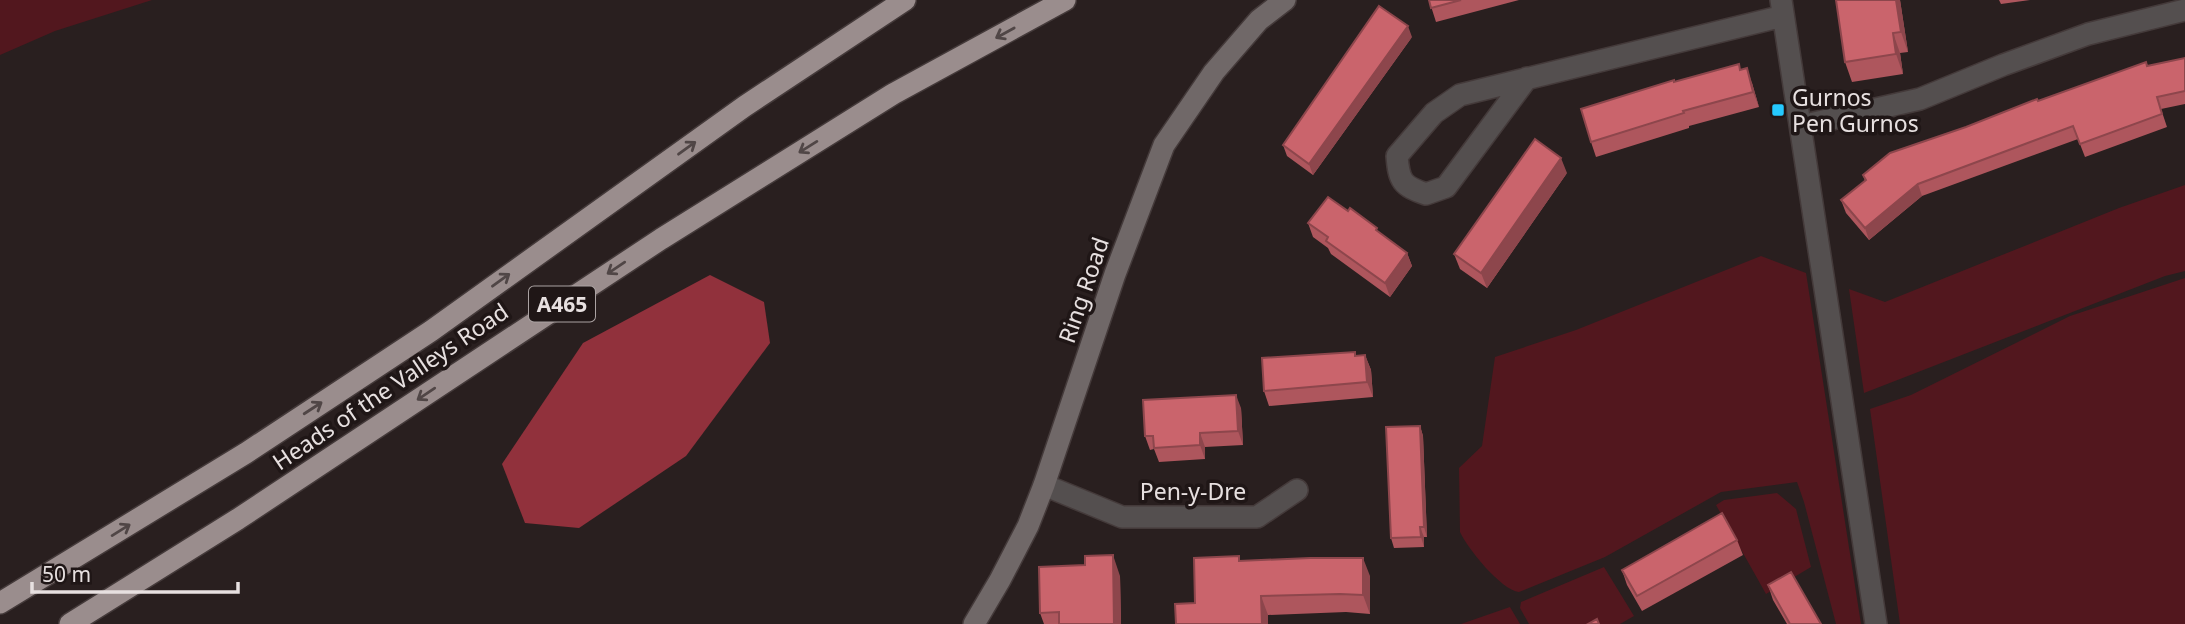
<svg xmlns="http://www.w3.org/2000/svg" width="2185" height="624" viewBox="0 0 2185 624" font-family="'Noto Sans',sans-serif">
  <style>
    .green { fill: #52171e }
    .water { fill: #91313c }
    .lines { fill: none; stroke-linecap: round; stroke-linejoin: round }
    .street-casing { stroke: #443a3a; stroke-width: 24 }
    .secondary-casing { stroke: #443a3a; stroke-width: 24 }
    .highway-casing { stroke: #443a3a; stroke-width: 24 }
    .street { stroke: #544f4f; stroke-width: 21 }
    .secondary { stroke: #706868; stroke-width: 21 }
    .highway { stroke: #9a8d8d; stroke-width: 21 }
    .wall { fill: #ae565d }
    .shaded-wall { fill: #8d464c }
    .building { fill: #ca646c; stroke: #8d464c; stroke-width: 2 }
    .oneway { stroke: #504646 }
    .poi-dot { fill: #25c9fe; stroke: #1f1616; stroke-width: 2.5 }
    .labels { text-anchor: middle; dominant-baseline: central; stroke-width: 7; stroke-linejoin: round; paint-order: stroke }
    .shield { fill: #1f1616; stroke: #aba3a3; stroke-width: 2 }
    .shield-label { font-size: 21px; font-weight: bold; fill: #e7e0e0 }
    .poi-label { font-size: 23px; fill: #e7e0e0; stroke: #1f1616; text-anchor: start }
    .street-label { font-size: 23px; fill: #e7e0e0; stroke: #1f1616 }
  </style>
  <rect width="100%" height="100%" fill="#291f1f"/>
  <path class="green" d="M0,0H152L55,31L0,55Z
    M2185,185V271L2165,276L1864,393L1849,289L1885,302L2119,208Z
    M1761,256L1806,273L1861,624H1836L1804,502L1797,482L1721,492L1605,557L1519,592C1501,590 1468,549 1460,532L1459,468L1482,446L1495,357L1576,330Z
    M2185,278V624H1900L1870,409L1911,395L2070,316Z
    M1777,493L1796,509L1811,567L1766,594L1716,505L1724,500Z
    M1604,567L1634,616L1620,624H1529L1520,608L1521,602Z
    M1510,607L1520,624H1461Z"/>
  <path class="water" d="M710,275L764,302L770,343L686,456L579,528L525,523L502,464L583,343Z"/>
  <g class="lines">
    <g class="street-casing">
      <path id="street" d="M1781,0L1876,624
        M1527,78L1446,187L1426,194C1402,186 1399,181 1397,156L1434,113L1460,95L1783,16
        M1801,126L1920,99L2003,65L2088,34L2185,10
        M1044,485L1122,517H1257L1297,490"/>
    </g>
    <g class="secondary-casing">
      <path id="secondary" d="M974,624L1000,580L1028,526L1044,485L1115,274L1164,145L1214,72L1259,20L1285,0"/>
    </g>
    <g class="highway-casing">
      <path id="highway" d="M0,603L246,453L431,331L745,106L905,0
        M70,624L238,519L661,239L893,94L1065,0"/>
    </g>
    <use href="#street" class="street"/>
    <use href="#secondary" class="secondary"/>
    <use href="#highway" class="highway"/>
  </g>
  <path class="wall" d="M1429,0H1519L1436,22Z
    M1900,0L1908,52L1900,53L1903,74L1852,82L1845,62Z
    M1999,0H2030L2001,4Z
    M1412,37L1313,175L1287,156L1283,145Z
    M2185,58V104L2161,109L2167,127L2085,157L2078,139L1922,196L1869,240L1846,213L1841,200L1865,181L1863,175L2038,101L2147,66Z
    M1741,70L1752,83L1759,107L1689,126V128L1596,157L1591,142L1674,82Z
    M1567,173L1487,288L1460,269L1454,254Z
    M1348,211L1407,253L1412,266L1390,297L1331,254L1328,248L1313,237L1308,223Z
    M1365,355L1371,370L1373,397L1269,406L1264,391L1357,356Z
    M1241,408L1243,445L1205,447V459L1159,462L1154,449L1150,450L1145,436Z
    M1420,426L1423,436L1427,537H1424V547L1394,548L1391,538Z
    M1737,540L1743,555L1642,611L1627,585L1622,570Z
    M1241,561L1370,576V614L1346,612L1268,615L1195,603Z
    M1120,576L1121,624H1044L1040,613Z
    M1768,585L1821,624H1787L1773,600Z"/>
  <path class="shaded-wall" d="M1896,0H1900L1908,52L1901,32Z
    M1408,26L1412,37L1313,175L1309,164Z
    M1893,33L1900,53L1903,74L1896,54Z
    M1747,68L1752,83L1759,107L1753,92Z
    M1561,158L1567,173L1487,288L1481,273Z
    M1918,184L1922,196L1869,240L1865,228Z
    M1407,253L1412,266L1390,297L1385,283Z
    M1365,355L1371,370L1373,397L1367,382Z
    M1236,395L1241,408L1243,445L1238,431Z
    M1420,426L1423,436L1427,537L1424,527Z
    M1200,433L1205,447V459L1200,445Z
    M1420,527L1424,537V547L1421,537Z
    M1113,555L1120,576L1121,624H1114Z
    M1363,558L1370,576V614L1363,595Z
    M1261,596L1268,615V624H1262Z"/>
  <path class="building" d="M1429,0H1461L1431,8Z
    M1836,0H1896L1901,32L1893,33L1896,54L1845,62Z
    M1379,6L1408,26L1309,164L1283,145Z
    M2185,58V91L2157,97L2162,114L2080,144L2073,126L1918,184L1865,228L1841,200L1866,180L1863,175L1890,153L1966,127L2037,99L2038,101L2146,62L2147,66Z
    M1739,64L1740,70L1747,68L1753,92L1683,111L1684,113L1591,142L1581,109L1674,80V82Z
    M1535,139L1561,158L1481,273L1454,254Z
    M1328,197L1348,211L1350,208L1377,228L1376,230L1407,253L1385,283L1326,241L1328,237L1308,223Z
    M1355,352V356L1365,355L1367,382L1264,391L1262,358Z
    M1236,395L1238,431L1200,433V445L1154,448L1153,436H1145L1143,400Z
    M1420,426L1424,527H1420L1421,537L1391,538L1386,427Z
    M1722,513L1737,540L1637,596L1622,570Z
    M1113,555L1114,624H1059V612L1040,613L1039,567L1085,565V556Z
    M1239,556V561L1310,558H1363V595L1340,594L1261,596L1262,624H1176L1175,604L1195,603L1194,558Z
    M1791,572L1821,624H1790L1768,585Z
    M1597,619L1599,624H1588Z"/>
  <defs><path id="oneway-shaft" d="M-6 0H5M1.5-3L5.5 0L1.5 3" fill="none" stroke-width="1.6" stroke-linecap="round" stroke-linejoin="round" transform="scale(1.75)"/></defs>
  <g class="oneway">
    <use href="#oneway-shaft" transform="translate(1005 33) rotate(151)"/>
    <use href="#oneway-shaft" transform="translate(808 147) rotate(148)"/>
    <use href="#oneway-shaft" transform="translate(687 148) rotate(-36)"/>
    <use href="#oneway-shaft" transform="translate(616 268) rotate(146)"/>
    <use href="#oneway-shaft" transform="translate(501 280) rotate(-36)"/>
    <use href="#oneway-shaft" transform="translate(426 394) rotate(146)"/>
    <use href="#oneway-shaft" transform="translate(313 408) rotate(-33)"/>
    <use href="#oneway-shaft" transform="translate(121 530) rotate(-32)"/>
  </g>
  <rect class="poi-dot" x="1771" y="103" width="14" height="14" rx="3.5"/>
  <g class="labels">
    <rect class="shield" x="529" y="286.5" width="66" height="35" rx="5"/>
    <g class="shield-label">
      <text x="562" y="304">A465</text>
    </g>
    <g class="poi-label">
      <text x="1792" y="97">Gurnos<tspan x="1792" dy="26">Pen Gurnos</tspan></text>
    </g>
    <g class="street-label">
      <text transform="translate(1083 290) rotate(-71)">Ring Road</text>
      <text transform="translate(390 386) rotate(-34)">Heads of the Valleys Road</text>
      <text x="1193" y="491">Pen-y-Dre</text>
    </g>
  </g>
  <path d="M32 582v10h206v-10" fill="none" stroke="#e7e0e0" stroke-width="3.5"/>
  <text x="42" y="582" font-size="21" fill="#e7e0e0" stroke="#1f1616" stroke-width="5" paint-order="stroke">50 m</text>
</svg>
